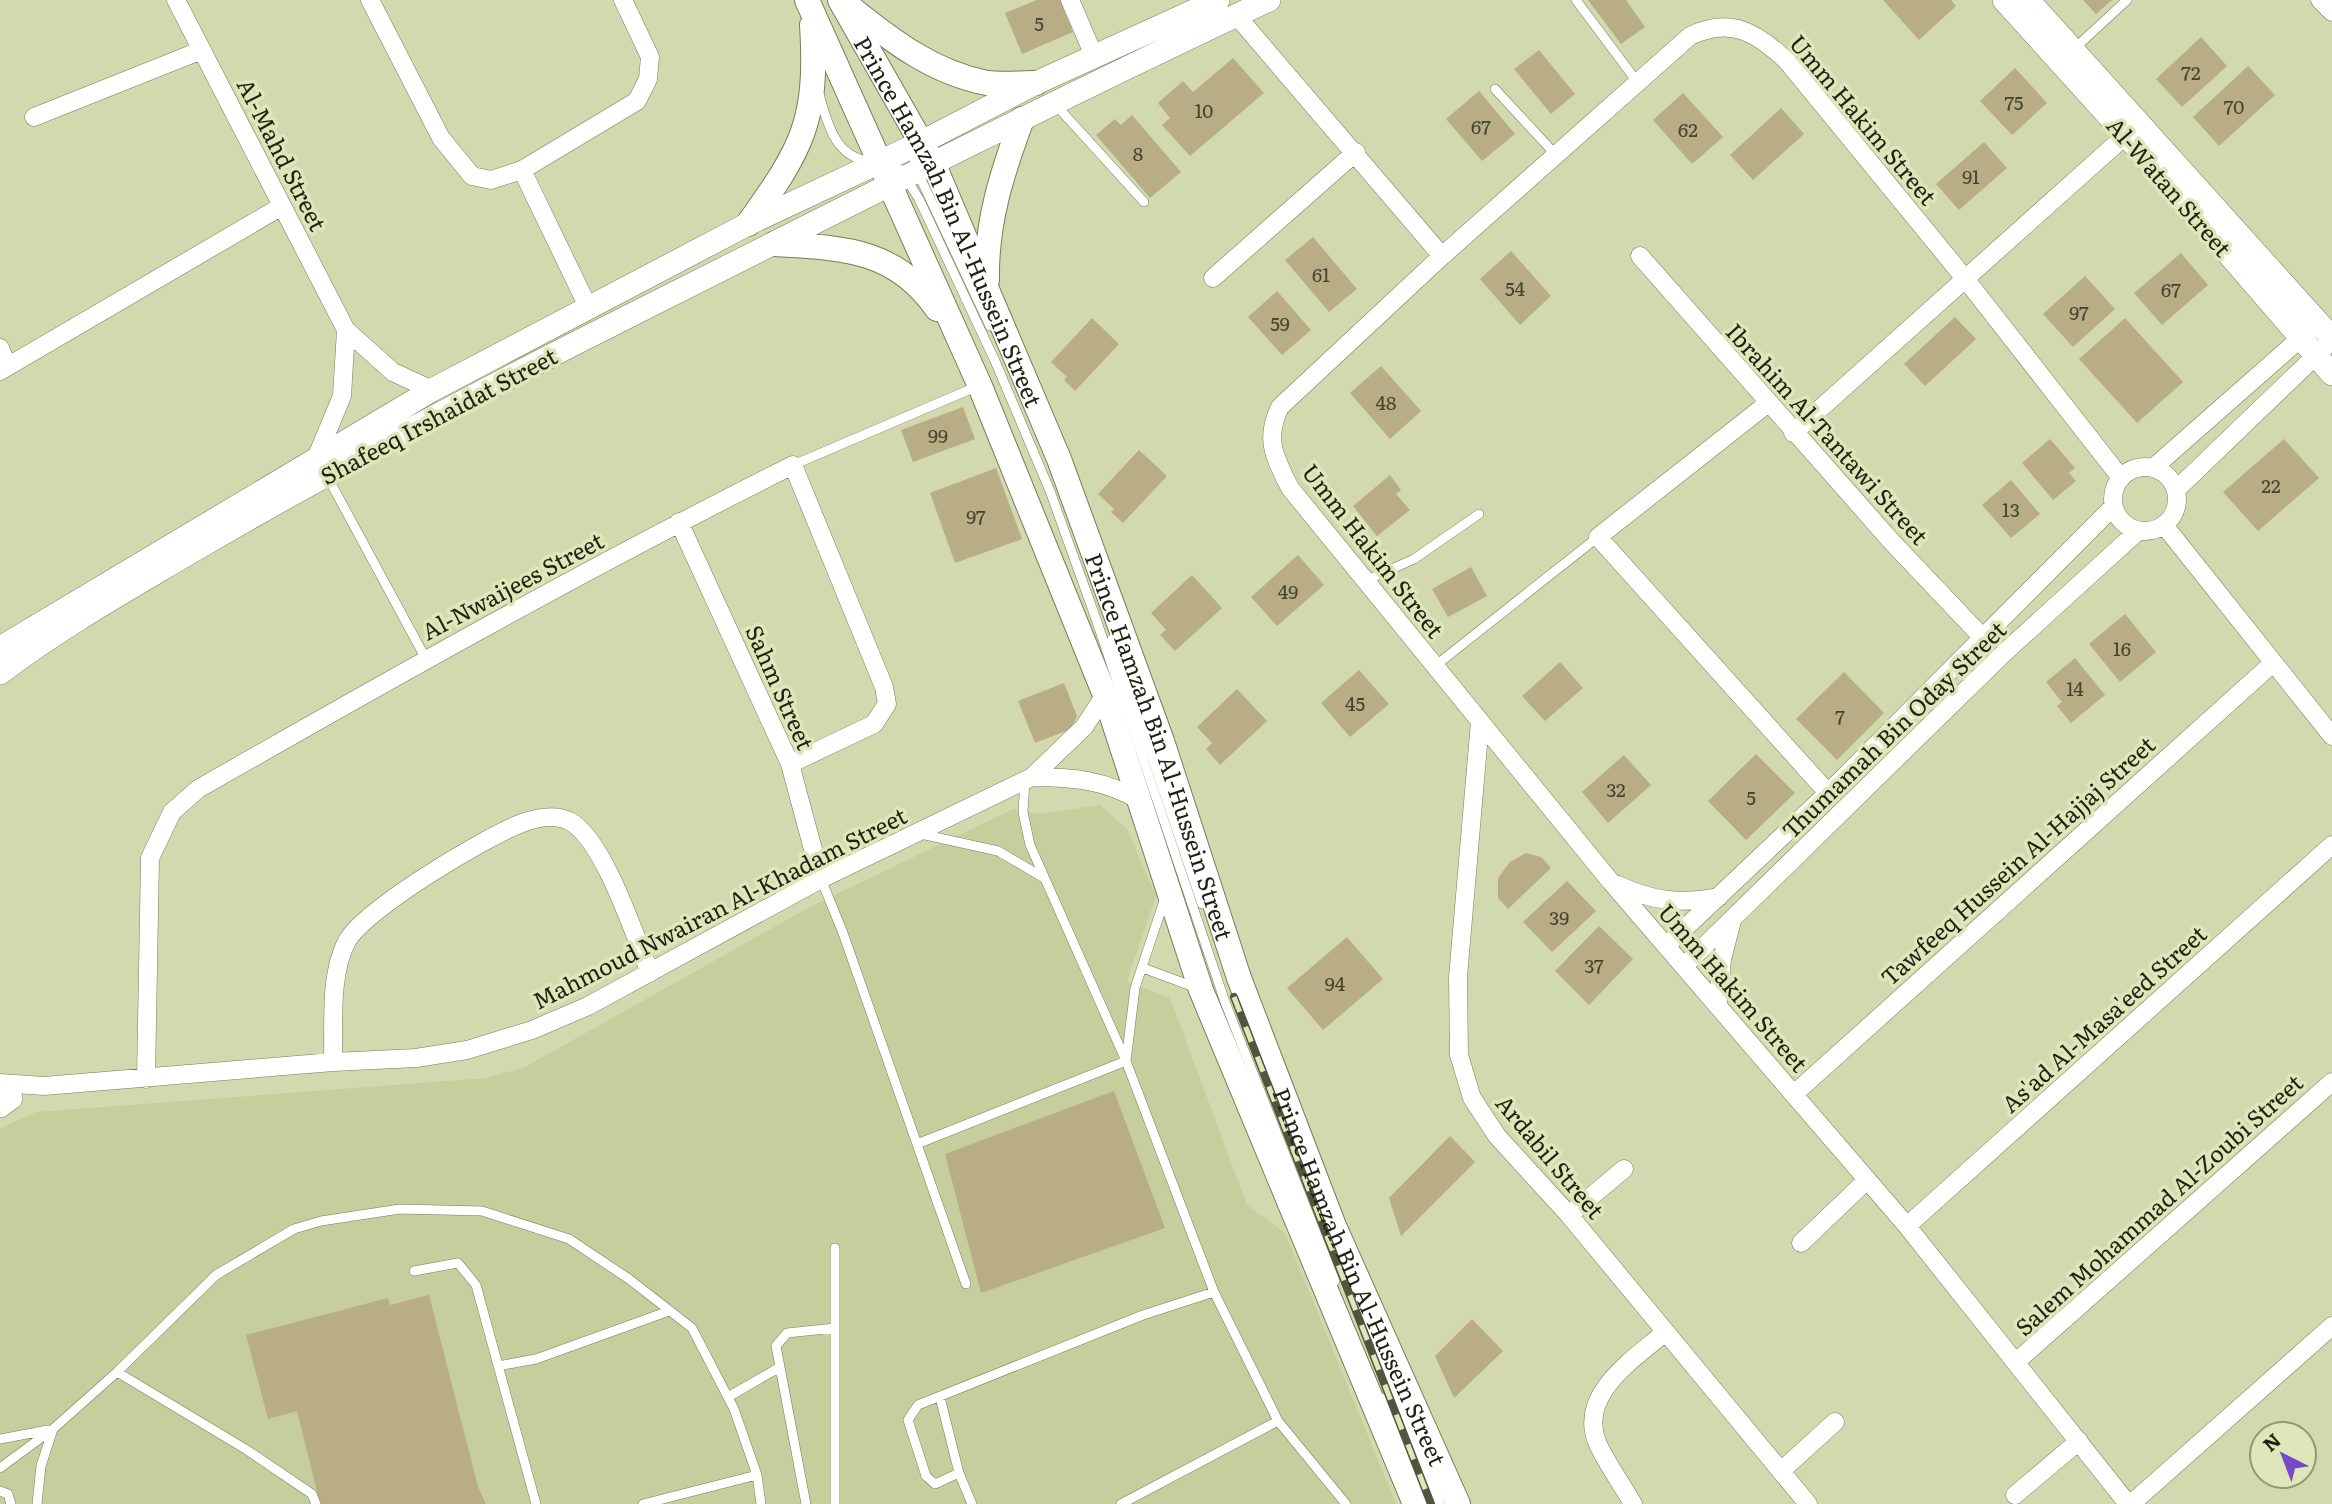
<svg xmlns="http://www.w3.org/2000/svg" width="2332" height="1504" viewBox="0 0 2332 1504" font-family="Literata,serif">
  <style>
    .built { fill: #c7ce9d }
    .building { fill: #b8ad84 }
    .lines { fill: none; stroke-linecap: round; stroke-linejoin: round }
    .service-casing { stroke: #787d56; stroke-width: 10 }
    .minor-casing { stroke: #787d56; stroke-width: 19 }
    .tertiary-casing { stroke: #787d56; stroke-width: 24 }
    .secondary-casing { stroke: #787d56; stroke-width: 26 }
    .service { stroke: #fff; stroke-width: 9 }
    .minor { stroke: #fff; stroke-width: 18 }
    .tertiary { stroke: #fff; stroke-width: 23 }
    .secondary { stroke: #fff; stroke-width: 24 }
    .rail-casing { stroke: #50553d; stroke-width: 8 }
    .rail { stroke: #dfe6ba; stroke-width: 5; stroke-dasharray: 16; stroke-linecap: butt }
    .labels { text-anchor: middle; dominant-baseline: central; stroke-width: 7; stroke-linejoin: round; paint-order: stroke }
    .number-label { font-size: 19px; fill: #45452e }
    .street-label { font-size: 23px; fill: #1f2212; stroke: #dfe6ba }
  </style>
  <rect width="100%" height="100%" fill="#d2d9ae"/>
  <path class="built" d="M1100,805L1127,829L1156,896L1127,981L1170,998L1247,1205L1285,1233L1396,1504H0V1130L3,1127L36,1112L487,1078L525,1067L808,908L1013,809L1041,814Z"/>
  <path class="building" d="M1037,0H1060L1073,32L1022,54L1005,13Z
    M1588,0H1626L1645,27L1621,44Z
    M1883,0H1951L1956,6L1919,40Z
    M2083,0H2112L2096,14Z
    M2201,37L2227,66L2182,107L2156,79Z
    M1539,50L1575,94L1551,114L1514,69Z
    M1233,58L1264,93L1190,156L1162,125L1170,118L1158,103L1183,81L1193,92Z
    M2248,66L2275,95L2219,146L2193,117Z
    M2015,68L2047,103L2012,135L1980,101Z
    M1479,91L1515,134L1482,161L1446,119Z
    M1683,93L1723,137L1692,164L1653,120Z
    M1781,108L1804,134L1753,180L1730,155Z
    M1132,115L1181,172L1150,198L1096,135L1115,119L1121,125Z
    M1984,142L2007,168L1959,210L1936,184Z
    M1313,237L1357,289L1329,312L1285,260Z
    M1511,251L1551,296L1520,325L1480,279Z
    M2181,253L2208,285L2162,325L2134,293Z
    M2085,276L2115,309L2073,347L2043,314Z
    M1277,291L1311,330L1282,355L1248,317Z
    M1955,317L1976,339L1925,386L1904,364Z
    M1092,318L1119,344L1075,391L1064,380L1067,377L1051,362Z
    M2125,318L2183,382L2137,423L2079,359Z
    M1381,366L1421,411L1390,439L1350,393Z
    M963,407L975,439L913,462L901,430Z
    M2050,439L2075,468L2069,473L2076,481L2053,500L2022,463Z
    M2284,439L2319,478L2258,531L2223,492Z
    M1139,450L1167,476L1123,523L1111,512L1114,509L1098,494Z
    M996,468L1022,539L955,563L930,493Z
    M1390,475L1401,490L1396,494L1410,510L1377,536L1353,506Z
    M2011,480L2040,514L2011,538L1982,505Z
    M1298,555L1324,585L1277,626L1251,597Z
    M1471,567L1487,596L1448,617L1432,589Z
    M1192,575L1222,608L1175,651L1160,635L1166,630L1151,613Z
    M2125,614L2156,652L2120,682L2089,644Z
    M2075,658L2105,695L2071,723L2057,706L2062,702L2046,682Z
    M1560,662L1583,688L1545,721L1522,696Z
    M1359,670L1389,704L1350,737L1321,703Z
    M1844,672L1884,713L1837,760L1796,719Z
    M1064,683L1077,716L1071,729L1035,743L1018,701Z
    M1237,689L1267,721L1220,765L1206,749L1212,743L1197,727Z
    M1756,754L1795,793L1746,840L1708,801Z
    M1624,755L1651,785L1608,823L1582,792Z
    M1526,853L1541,857L1551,868L1508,909L1498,898V878L1510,862Z
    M1567,881L1596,911L1552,952L1523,922Z
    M1599,926L1633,959L1589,1005L1555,971Z
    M1347,937L1383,979L1323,1030L1287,988Z
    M1114,1091L1165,1228L981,1293L945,1154Z
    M1450,1136L1475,1162L1401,1236L1389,1198Z
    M429,1295L478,1487L486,1504H320L297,1411L268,1419L246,1335L388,1298L390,1305Z
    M1472,1319L1503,1351L1454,1398L1435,1356Z"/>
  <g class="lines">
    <g class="service-casing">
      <path id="service" d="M1576,0L1638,83
        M2074,49L2127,0
        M1495,89L1556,155
        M819,94C827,122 835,158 870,161
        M1055,104L1144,202
        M918,147L914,158L918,173L990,326
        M887,163L901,170L919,199L995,361L1050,491L1096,619L1225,1002L1335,1281
        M793,465L978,386
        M327,476L426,659
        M1365,581L1414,559L1479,514
        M1112,639L1202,904
        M1435,666L1598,537
        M921,834L998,851L1044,878
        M821,879L843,933L966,1284
        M1165,898L1135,988L1126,1061L1214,1292L1278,1421L1346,1504
        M1143,968L1197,988
        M917,1144L1126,1061L1030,845L1023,812L1025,781
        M414,1271L458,1263L476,1285L536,1504
        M1376,1350L1440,1504
        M498,1366L536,1359L669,1311
        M117,1372L247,1450L312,1494L316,1504
        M728,1397L780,1367
        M940,1397L959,1473L972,1504
        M1384,1398L1428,1504
        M0,1439L48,1430
        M0,1468L53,1429L117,1372L216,1275L294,1229L321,1221L400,1209L482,1211L569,1239L629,1279L692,1328L734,1409L757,1475L761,1504
        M959,1473L935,1484L926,1476L908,1420L918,1405L1143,1315L1214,1292
        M0,1491L8,1494L11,1504
        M37,1504L41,1466L53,1429
        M643,1504L757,1475
        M806,1504L776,1346L787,1333L835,1328
        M835,1504V1248
        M1121,1504L1278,1421"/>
    </g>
    <g class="minor-casing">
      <path id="minor" d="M176,0L346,330L393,372L432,390
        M370,0L441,138L472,176L491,180L522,170L637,101L648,79L650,57L623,0
        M1070,0L1095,58
        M2320,0L2332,12
        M1236,15L1442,256
        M34,117L202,50
        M522,170L589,309
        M1640,256L1891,541L1984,639
        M1213,278L1356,152
        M0,348L7,366
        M0,371L282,206
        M1767,404L1598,537L1828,793
        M1793,433L2126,135
        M319,461L317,456L342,396L346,330
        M2113 499a32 32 0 1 1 64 0a32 32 0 1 1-64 0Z
        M2153,468L2311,329
        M2121,478L1967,281L1787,61C1757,33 1731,16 1690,36L1442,256L1280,407C1264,439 1275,458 1290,488L1611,882L1907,1226L2128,1504
        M2176,490L2332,340
        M679,522L790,764L821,879
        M2164,525L2332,736
        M1480,722L1458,977L1459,1055L1472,1098L1497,1136L1569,1215L1808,1504
        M1032,777C1073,777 1104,780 1139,800
        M1618,885C1654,902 1681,904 1719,897
        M1667,945L1828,793L2113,507
        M1685,965L2004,653L2138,531
        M1718,1003L1722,959L1732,921
        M333,1062C334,1024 329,975 347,941C365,909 485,837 522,823C536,818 555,814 569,821C603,837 635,937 650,973
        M146,1079L150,858L172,812L198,789C394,677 591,566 793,465L884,687L887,704L874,724L790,764
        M0,1083L44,1086L333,1062L416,1058L467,1050L532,1030L588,1006L821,879L1032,777L1084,727L1105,695
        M1794,1094L2273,663
        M1569,1215L1624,1169
        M1907,1226L2332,845
        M1801,1243L1867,1180
        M2016,1362L2332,1082
        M1781,1471L1835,1422
        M2015,1495L2079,1441
        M1633,1504C1622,1484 1606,1463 1597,1442C1578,1394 1634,1359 1664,1333
        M2131,1504L2332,1326"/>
    </g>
    <g class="tertiary-casing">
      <path id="tertiary" d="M2004,0L2126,135L2332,374
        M2028,0L2332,338
        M0,648L432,390L748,224L922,142L1036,83L1218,0
        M0,673C59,628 125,591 189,553C314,480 441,412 570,346C802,229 1033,111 1269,0
        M0,1106L11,1098"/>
    </g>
    <g class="secondary-casing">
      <g id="secondary">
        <path d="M807,0L980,386L1105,695L1201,990L1415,1504"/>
        <path id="s1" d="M840,0L934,165L1059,459L1162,741L1239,978L1334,1226L1458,1504"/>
        <path d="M851,8C892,41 934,73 987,83C1003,85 1021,83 1036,83"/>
        <path d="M748,224C803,147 818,121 812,25"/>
        <path d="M774,244C841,248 895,248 937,309"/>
        <path d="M987,280C986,222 1002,173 1022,119"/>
      </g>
    </g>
    <use href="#service" class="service"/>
    <use href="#minor" class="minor"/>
    <use href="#tertiary" class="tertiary"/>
    <use href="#secondary" class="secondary"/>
    <g class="rail-casing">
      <path id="rail" d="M1234,997L1431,1504"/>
    </g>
    <use href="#rail" class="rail"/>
  </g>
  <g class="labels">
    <g class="number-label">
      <text x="1039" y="23">5</text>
      <text x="2191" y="72">72</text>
      <text x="2014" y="102">75</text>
      <text x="2234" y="106">70</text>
      <text x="1204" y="110">10</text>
      <text x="1481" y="126">67</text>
      <text x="1688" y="129">62</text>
      <text x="1138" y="153">8</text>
      <text x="1971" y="176">91</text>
      <text x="1321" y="274">61</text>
      <text x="1515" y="288">54</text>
      <text x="2171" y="289">67</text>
      <text x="2079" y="312">97</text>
      <text x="1280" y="323">59</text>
      <text x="1386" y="402">48</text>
      <text x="938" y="435">99</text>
      <text x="2271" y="485">22</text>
      <text x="2011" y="509">13</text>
      <text x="976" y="516">97</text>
      <text x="1288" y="591">49</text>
      <text x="2122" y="648">16</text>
      <text x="2075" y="688">14</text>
      <text x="1355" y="703">45</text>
      <text x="1840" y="716">7</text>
      <text x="1616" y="789">32</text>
      <text x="1751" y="797">5</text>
      <text x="1559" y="917">39</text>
      <text x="1594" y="965">37</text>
      <text x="1335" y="983">94</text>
    </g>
    <g class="street-label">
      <text transform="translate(1864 119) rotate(50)">Umm Hakim Street</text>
      <text transform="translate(283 154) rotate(63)">Al-Mahd Street</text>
      <text transform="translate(2170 186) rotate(49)">Al-Watan Street</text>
      <text stroke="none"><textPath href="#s1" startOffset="247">Prince Hamzah Bin Al-Hussein Street</textPath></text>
      <text transform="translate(438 415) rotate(-28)">Shafeeq Irshaidat Street</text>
      <text transform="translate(1828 433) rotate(48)">Ibrahim Al-Tantawi Street</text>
      <text transform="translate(1374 550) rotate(52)">Umm Hakim Street</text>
      <text transform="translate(512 585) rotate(-28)">Al-Nwaijees Street</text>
      <text transform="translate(781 687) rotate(66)">Sahm Street</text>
      <text transform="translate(1893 729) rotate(-44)">Thumamah Bin Oday Street</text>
      <text stroke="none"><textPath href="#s1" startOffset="814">Prince Hamzah Bin Al-Hussein Street</textPath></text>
      <text transform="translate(2017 860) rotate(-42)">Tawfeeq Hussein Al-Hajjaj Street</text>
      <text transform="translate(719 907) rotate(-27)">Mahmoud Nwairan Al-Khadam Street</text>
      <text transform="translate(1734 987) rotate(49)">Umm Hakim Street</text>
      <text transform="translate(2103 1018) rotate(-42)">As'ad Al-Masa'eed Street</text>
      <text transform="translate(1551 1156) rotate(50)">Ardabil Street</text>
      <text transform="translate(2158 1204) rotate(-42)">Salem Mohammad Al-Zoubi Street</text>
      <text stroke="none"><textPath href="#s1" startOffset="1381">Prince Hamzah Bin Al-Hussein Street</textPath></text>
    </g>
  </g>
  <g transform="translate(2283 1455) rotate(318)"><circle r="33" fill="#dfe6ba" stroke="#929877" stroke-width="2"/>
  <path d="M0-5L12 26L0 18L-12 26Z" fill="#744bc4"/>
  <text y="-10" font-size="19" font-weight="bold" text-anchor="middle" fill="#1f2212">N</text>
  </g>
</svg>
